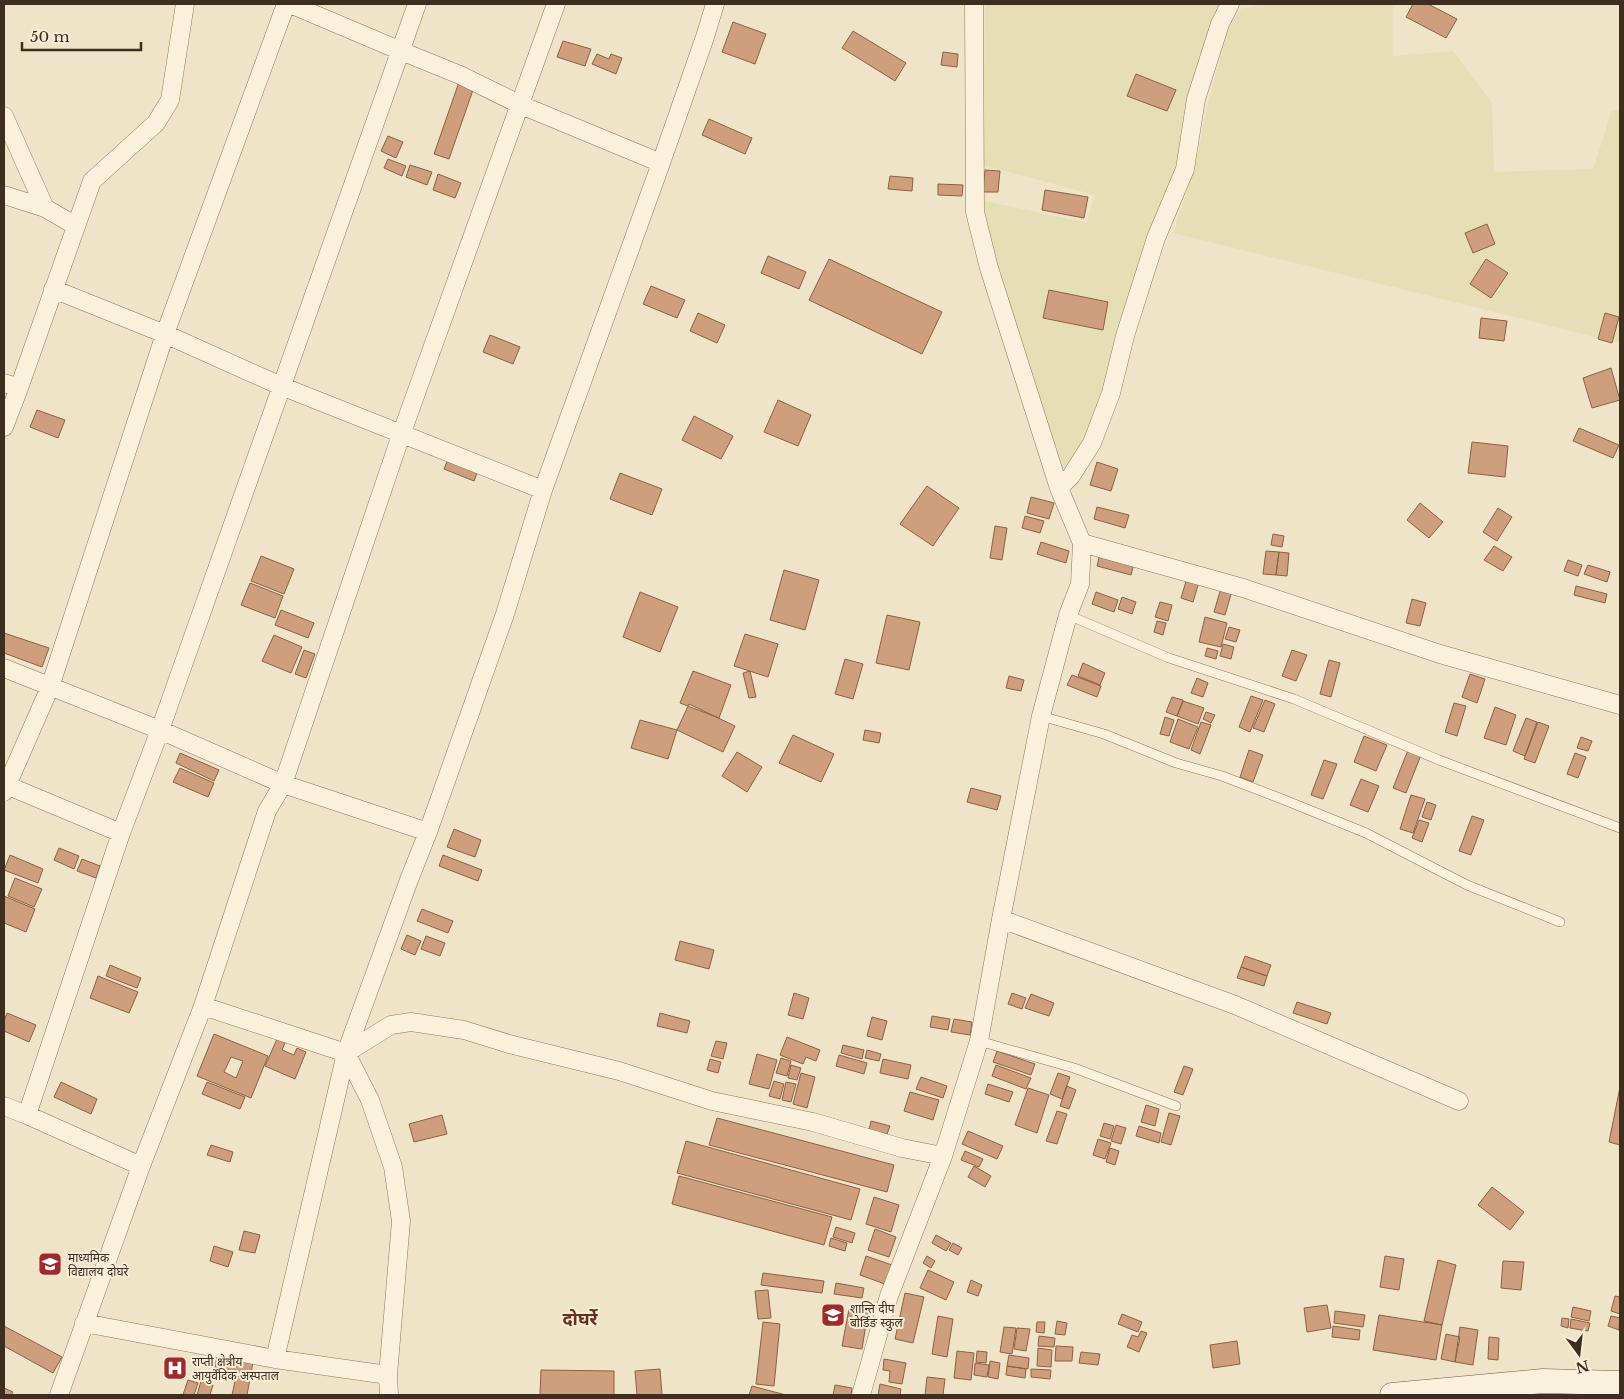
<svg xmlns="http://www.w3.org/2000/svg" width="1624" height="1399" viewBox="0 0 1624 1399" font-family="'Libre Baskerville','Noto Sans Devanagari',serif">
  <style>
    .farmland { fill: #e6deb5 }
    .building { fill: #cf9f7d; stroke: #8d5f41; fill-rule: evenodd }
    .lines { fill: none; stroke-linecap: round; stroke-linejoin: round }
    .service-casing { stroke: #8d765c; stroke-width: 10 }
    .minor-casing { stroke: #8d765c; stroke-width: 19 }
    .secondary-casing { stroke: #6f573f; stroke-width: 25 }
    .service { stroke: #faf1dc; stroke-width: 9 }
    .minor { stroke: #faf1dc; stroke-width: 18 }
    .secondary { stroke: #faf1dc; stroke-width: 24 }
    .labels { text-anchor: middle; dominant-baseline: central; stroke-width: 4; stroke-linejoin: round; paint-order: stroke }
    .poi-label { font-size: 12px; fill: #3d2e20; stroke: #f7eed8; text-anchor: start }
    .district-label { font-size: 18px; font-weight: bold; fill: #6b2e1e; stroke: #f7eed8 }
  </style>
  <rect width="100%" height="100%" fill="#f0e4c8"/>
  <path class="farmland" d="M985,4H1223L1177,167L1149,232L1088,442L1061,471L998,266L981,200L1087,223L1095,195L983,165Z
    M1264,4H1393V56L1453,51L1492,103L1494,172L1593,169L1612,110L1620,111V343L1173,233L1194,170L1209,100L1228,30L1240,9Z"/>
  <path class="building" d="M1413,4H1428L1457,19L1446,38L1406,17Z
    M733,22L766,34L755,64L722,52Z
    M853,31L906,63L895,81L842,48Z
    M563,41L591,49L585,66L557,57Z
    M943,52L958,54L957,67L941,65Z
    M597,54L609,59L611,54L622,58L616,74L592,64Z
    M1136,74L1176,90L1167,111L1127,96Z
    M459,82L474,87L449,159L434,154Z
    M709,119L752,138L745,154L702,135Z
    M388,136L403,142L396,158L381,151Z
    M388,159L406,166L402,176L384,168Z
    M410,165L432,172L427,185L406,177Z
    M985,170L1000,171L998,192H983Z
    M438,174L461,183L455,198L433,190Z
    M890,176L913,178L912,191L888,189Z
    M938,184L963,185L962,196L938,195Z
    M1045,190L1088,197L1084,218L1042,210Z
    M1487,224L1495,244L1473,253L1465,233Z
    M768,256L806,272L799,289L761,273Z
    M829,259L942,312L922,354L809,300Z
    M1486,259L1508,273L1491,298L1470,284Z
    M651,286L685,300L677,318L643,304Z
    M1049,290L1108,302L1103,330L1043,318Z
    M698,313L725,325L717,343L690,331Z
    M1605,313L1619,317L1612,343L1598,339Z
    M1481,318L1507,321L1504,341L1479,338Z
    M490,335L520,347L513,364L483,352Z
    M1611,368L1620,400L1592,408L1583,378Z
    M778,400L811,415L798,446L764,432Z
    M37,410L65,420L58,438L30,427Z
    M694,416L733,436L721,459L682,440Z
    M1579,428L1619,445L1613,458L1573,441Z
    M1472,442L1508,446L1505,477L1468,473Z
    M449,457L479,468L474,481L444,469Z
    M1097,462L1118,469L1111,491L1090,485Z
    M620,473L662,489L652,515L610,499Z
    M927,486L959,508L933,546L900,524Z
    M1031,497L1054,503L1049,519L1027,513Z
    M1420,503L1443,522L1429,538L1407,520Z
    M1097,507L1129,515L1125,528L1094,519Z
    M1498,508L1512,517L1497,541L1483,532Z
    M1025,516L1044,521L1040,533L1022,528Z
    M995,526L1007,528L1002,560L990,558Z
    M1273,534L1284,536L1282,547L1271,545Z
    M1041,542L1069,551L1066,563L1037,554Z
    M1494,546L1512,557L1503,571L1484,560Z
    M1266,551L1279,552L1276,575L1263,574Z
    M1279,552L1289,553L1287,576L1276,575Z
    M1100,554L1134,563L1131,575L1097,566Z
    M261,556L294,569L284,594L251,581Z
    M1568,560L1582,565L1578,576L1564,571Z
    M1588,565L1610,572L1607,582L1584,574Z
    M784,570L819,580L805,630L770,620Z
    M1187,578L1199,582L1193,602L1181,598Z
    M250,583L283,596L275,618L241,605Z
    M1576,586L1607,594L1605,603L1574,595Z
    M1221,588L1232,591L1225,615L1214,612Z
    M640,592L678,607L660,652L623,637Z
    M1096,592L1118,600L1114,612L1092,604Z
    M1122,597L1136,602L1132,614L1118,609Z
    M1412,599L1426,603L1420,626L1406,623Z
    M1160,602L1172,605L1168,621L1155,617Z
    M281,610L314,623L308,638L275,625Z
    M887,615L920,622L909,670L876,663Z
    M1205,617L1227,623L1221,647L1199,642Z
    M1157,621L1166,623L1163,635L1154,632Z
    M1229,627L1240,630L1236,642L1225,639Z
    M4,633L49,648L42,667L4,653Z
    M745,634L778,644L768,677L734,666Z
    M274,635L302,647L291,673L262,661Z
    M1223,644L1234,647L1231,659L1220,656Z
    M1207,648L1218,651L1216,659L1205,656Z
    M304,650L315,654L306,678L295,674Z
    M1292,650L1307,655L1296,681L1282,676Z
    M845,659L863,664L853,699L835,694Z
    M1329,660L1340,663L1331,697L1320,694Z
    M1083,663L1105,673L1100,685L1078,676Z
    M693,671L731,685L719,718L680,703Z
    M750,671L756,697L749,698L743,673Z
    M1470,674L1485,679L1477,703L1462,697Z
    M1072,675L1101,686L1097,697L1067,685Z
    M1009,676L1024,680L1021,691L1006,688Z
    M1197,678L1208,683L1203,697L1191,693Z
    M1251,696L1263,700L1250,732L1239,727Z
    M1172,697L1183,700L1177,716L1166,712Z
    M1265,700L1275,704L1264,732L1253,728Z
    M1183,701L1204,708L1198,724L1177,716Z
    M1454,703L1466,706L1457,736L1445,732Z
    M689,704L735,726L723,752L677,730Z
    M1495,707L1516,715L1506,745L1484,738Z
    M1206,712L1215,715L1211,723L1203,719Z
    M1165,717L1174,720L1169,736L1160,734Z
    M1526,718L1537,722L1525,756L1513,751Z
    M1178,719L1198,727L1189,749L1170,742Z
    M640,720L677,730L668,759L631,748Z
    M1201,722L1211,725L1200,754L1191,750Z
    M1538,722L1549,726L1535,763L1524,759Z
    M865,730L881,733L879,743L863,740Z
    M793,735L834,754L821,782L779,763Z
    M1364,736L1387,745L1376,771L1354,762Z
    M1581,737L1592,741L1588,751L1577,748Z
    M1249,750L1263,755L1253,782L1240,777Z
    M1408,750L1421,755L1406,793L1393,788Z
    M737,752L762,767L747,792L722,776Z
    M180,753L219,770L214,781L176,763Z
    M1575,753L1586,757L1578,778L1567,774Z
    M1324,760L1337,764L1323,799L1311,795Z
    M180,768L214,783L208,797L173,782Z
    M1361,779L1379,786L1368,812L1350,805Z
    M971,788L1001,796L997,810L967,802Z
    M1411,795L1425,799L1413,833L1400,829Z
    M1427,802L1436,805L1431,820L1422,817Z
    M1472,816L1484,820L1471,855L1459,851Z
    M1419,820L1429,823L1422,842L1412,838Z
    M454,829L481,840L475,857L447,847Z
    M59,848L79,856L74,869L54,860Z
    M10,855L43,869L38,883L4,870Z
    M443,855L482,870L478,881L439,866Z
    M82,859L100,866L96,878L77,871Z
    M15,878L42,889L34,907L8,896Z
    M4,896L35,909L26,932L4,923Z
    M422,909L453,921L448,933L417,921Z
    M407,935L421,941L415,955L401,949Z
    M426,936L445,943L440,956L421,949Z
    M680,941L714,950L709,969L675,960Z
    M1245,956L1271,965L1267,976L1241,967Z
    M110,965L141,978L137,988L106,976Z
    M1241,967L1267,976L1264,986L1237,978Z
    M98,976L138,992L129,1013L90,998Z
    M794,993L809,998L803,1019L788,1015Z
    M1012,993L1026,998L1022,1009L1008,1004Z
    M1031,994L1054,1003L1049,1016L1025,1008Z
    M1297,1002L1331,1013L1327,1024L1293,1013Z
    M7,1013L36,1025L29,1042L4,1031V1021Z
    M660,1013L690,1021L687,1033L657,1026Z
    M932,1016L950,1019L948,1030L930,1027Z
    M872,1017L887,1021L882,1040L867,1036Z
    M954,1019L972,1022L970,1035L951,1032Z
    M214,1034L268,1056L251,1098L197,1076ZM231,1057L243,1061L236,1078L224,1072Z
    M787,1037L820,1050L816,1061L806,1057L803,1064L780,1055Z
    M277,1039L285,1043L282,1050L294,1055L297,1048L306,1052L295,1079L265,1066Z
    M716,1041L727,1043L723,1059L711,1056Z
    M843,1045L864,1050L862,1059L841,1053Z
    M867,1050L881,1054L879,1061L865,1058Z
    M997,1051L1035,1064L1031,1075L993,1062Z
    M757,1054L777,1060L769,1089L749,1084Z
    M839,1055L867,1063L864,1074L836,1066Z
    M781,1058L791,1061L787,1076L776,1073Z
    M710,1059L721,1062L718,1073L707,1070Z
    M883,1059L911,1065L908,1079L880,1073Z
    M791,1065L801,1068L797,1080L788,1078Z
    M996,1065L1031,1078L1026,1089L992,1076Z
    M1184,1066L1193,1069L1183,1095L1174,1092Z
    M801,1073L815,1077L807,1108L793,1104Z
    M1058,1073L1070,1077L1062,1099L1050,1094Z
    M921,1077L947,1086L943,1098L916,1089Z
    M774,1081L784,1084L780,1099L769,1096Z
    M61,1082L97,1099L91,1114L54,1097Z
    M207,1082L245,1097L240,1109L202,1094Z
    M786,1082L796,1084L791,1102L782,1100Z
    M988,1084L1013,1092L1009,1102L985,1094Z
    M1067,1086L1076,1090L1069,1109L1060,1106Z
    M1620,1087V1145L1609,1142Z
    M1028,1088L1049,1095L1037,1133L1015,1125Z
    M910,1092L939,1100L933,1120L904,1111Z
    M1146,1105L1159,1109L1155,1126L1141,1122Z
    M1057,1111L1067,1114L1057,1144L1046,1141Z
    M1169,1113L1180,1116L1171,1145L1161,1142Z
    M442,1115L447,1134L414,1142L409,1124Z
    M717,1118L894,1165L887,1192L709,1145Z
    M871,1121L890,1126L887,1134L869,1130Z
    M1104,1123L1114,1126L1110,1139L1100,1136Z
    M1116,1125L1126,1128L1121,1144L1111,1141Z
    M1139,1126L1161,1133L1159,1143L1136,1136Z
    M968,1131L1003,1146L997,1159L962,1144Z
    M1098,1139L1111,1143L1105,1159L1093,1155Z
    M686,1141L860,1189L851,1220L677,1173Z
    M211,1145L233,1152L230,1162L207,1155Z
    M1110,1148L1119,1151L1115,1165L1106,1162Z
    M965,1151L983,1159L979,1167L961,1160Z
    M974,1166L991,1176L985,1187L968,1177Z
    M679,1176L832,1217L824,1245L672,1204Z
    M1492,1187L1524,1212L1510,1230L1478,1205Z
    M874,1197L899,1205L891,1232L866,1224Z
    M836,1227L855,1233L852,1243L833,1237Z
    M875,1229L896,1237L889,1257L868,1250Z
    M244,1231L260,1235L255,1253L239,1250Z
    M936,1235L951,1243L946,1251L932,1243Z
    M831,1238L847,1243L845,1251L829,1246Z
    M953,1243L962,1248L958,1255L949,1250Z
    M214,1246L233,1252L228,1267L210,1261Z
    M866,1256L892,1265L885,1284L860,1275Z
    M927,1256L935,1261L931,1268L923,1263Z
    M1385,1256L1404,1259L1399,1290L1380,1287Z
    M1438,1260L1456,1265L1442,1325L1424,1321Z
    M1503,1261L1524,1262L1521,1290L1501,1288Z
    M928,1270L954,1282L946,1300L920,1288Z
    M763,1273L824,1281L822,1293L761,1285Z
    M971,1280L982,1285L978,1296L967,1292Z
    M836,1283L864,1288L862,1298L834,1294Z
    M768,1290L771,1318L758,1319L755,1291Z
    M905,1293L924,1297L913,1343L895,1339Z
    M1615,1296L1620,1297V1314L1611,1311Z
    M1327,1305L1331,1328L1307,1332L1304,1308Z
    M1573,1307L1591,1311L1589,1321L1571,1317Z
    M849,1309L868,1312L862,1349L842,1346Z
    M1335,1311L1365,1315L1363,1327L1334,1323Z
    M1122,1314L1142,1322L1138,1332L1118,1324Z
    M1379,1315L1442,1325L1436,1360L1373,1350Z
    M938,1316L953,1319L947,1357L932,1354Z
    M1611,1316L1620,1318L1619,1330L1608,1326Z
    M1562,1318L1569,1319L1568,1328L1561,1326Z
    M1571,1319L1590,1323L1588,1331L1570,1328Z
    M1057,1321L1067,1323L1065,1335L1055,1334Z
    M763,1322L780,1324L774,1386L756,1384Z
    M1037,1322H1045L1044,1333L1036,1332Z
    M4,1326L62,1357L53,1373L4,1346Z
    M1333,1326L1360,1330L1359,1340L1332,1337Z
    M1004,1327L1016,1328L1012,1354L1000,1352Z
    M1460,1327L1478,1330L1473,1365L1455,1362Z
    M1017,1328L1030,1329L1026,1351L1014,1349Z
    M1141,1331L1147,1333L1139,1352L1127,1347L1132,1335L1138,1337Z
    M1446,1334L1460,1337L1455,1362L1441,1359Z
    M1039,1336L1055,1338L1054,1347L1038,1346Z
    M1489,1337L1499,1338L1498,1360L1488,1359Z
    M1237,1341L1240,1364L1213,1368L1210,1345Z
    M1056,1346L1073,1347L1072,1361H1055Z
    M1038,1348L1052,1350L1051,1367L1037,1366Z
    M957,1351L974,1353L971,1380L954,1378Z
    M977,1351L987,1352L986,1363L976,1362Z
    M1081,1352L1100,1354L1098,1365L1079,1363Z
    M217,1355L253,1361L251,1374L215,1368Z
    M1009,1355L1029,1358L1028,1369L1007,1366Z
    M884,1359L906,1363L902,1384L889,1382L890,1371L883,1370Z
    M990,1361L1000,1363L998,1379L988,1377Z
    M975,1363L989,1365L987,1377L974,1375Z
    M1007,1366L1026,1369L1025,1378L1006,1375Z
    M660,1369L662,1395H637L635,1371Z
    M1031,1369L1051,1370L1050,1379L1031,1377Z
    M541,1370L614,1371V1395H540Z
    M236,1376L250,1379L247,1395H232Z
    M927,1377L945,1379L943,1395H925Z
    M188,1380L198,1383L194,1395H183Z
    M201,1381L213,1385L210,1395H197Z
    M880,1384L901,1389L900,1395H878Z
    M835,1385L852,1388L851,1395H833Z
    M752,1386L786,1395H749Z
    M4,1388L13,1392L11,1395H4Z"/>
  <g class="lines">
    <g class="service-casing">
      <path id="service" d="M1068,615L1169,658L1294,699L1439,760L1620,828
        M1041,716L1104,734L1176,763L1222,776L1282,799L1366,833L1467,885L1560,922
        M979,1041L1074,1068L1176,1106"/>
    </g>
    <g class="minor-casing">
      <path id="minor" d="M290,4L401,51L460,75L521,105L661,163
        M4,116L45,208L76,226
        M4,195L45,208
        M53,289L165,334L281,386L543,490
        M4,383L19,388
        M4,427L19,388L92,181L156,123L170,100L185,4
        M1059,488L1071,476L1092,443L1111,393L1125,336L1156,238L1185,169L1196,99L1220,24L1230,4
        M1082,543L1243,588L1440,654L1620,705
        M4,668L160,730L283,784L428,832
        M6,785L121,833
        M4,792L50,687L165,334L286,4
        M1001,919L1235,1005L1459,1101
        M203,1006L346,1053L391,1025L411,1022L464,1030L509,1044L619,1071L712,1101L813,1122L902,1148L943,1156
        M346,1053L370,1100L393,1167L401,1221L388,1375L389,1395
        M4,1106L27,1115L141,1166
        M27,1115L121,833L160,730L417,4
        M84,1323L275,1359L388,1375
        M275,1359L346,1053L409,880L428,832L505,614L543,490L661,163L705,37L715,4
        M59,1395L141,1166L203,1006L267,811L283,784L401,435L556,4
        M861,1395L889,1296L943,1156L979,1041L1001,919L1041,716L1068,615L1080,584L1082,543L1059,488L989,268L975,212L974,4"/>
    </g>
    <g class="secondary-casing">
      <path id="secondary" d="M1392,1395L1543,1381L1620,1383"/>
    </g>
    <use href="#service" class="service"/>
    <use href="#minor" class="minor"/>
    <use href="#secondary" class="secondary"/>
  </g>
  <defs>
    <g id="school-square" transform="scale(1.25)"><rect x="-9" y="-9" width="18" height="18" rx="4" fill="#9e2a2b" stroke="#f7eed8"/><path d="M0-5L7-2L0 1L-7-2ZM-4 1L0 2.5L4 1V4Q0 6-4 4Z" fill="#fff"/></g>
    <g id="hospital-square" transform="scale(1.25)"><rect x="-9" y="-9" width="18" height="18" rx="4" fill="#9e2a2b" stroke="#f7eed8"/><path d="M-5-5h3v3.5h4V-5h3V5h-3V1.5h-4V5h-3Z" fill="#fff"/></g>
  </defs>
  <g fill-rule="evenodd">
    <use href="#school-square" x="50" y="1264"/>
    <use href="#school-square" x="833" y="1315"/>
    <use href="#hospital-square" x="175" y="1368"/>
  </g>
  <g class="labels">
    <g class="poi-label">
      <text x="68" y="1257">माध्यमिक<tspan x="68" dy="14">विद्यालय दोघरे</tspan></text>
      <text x="850" y="1308">शान्ति दीप<tspan x="850" dy="14">बोर्डिङ स्कुल</tspan></text>
      <text x="192" y="1361">राप्ती क्षेत्रीय<tspan x="192" dy="14">आयुर्वेदिक अस्पताल</tspan></text>
    </g>
    <g class="district-label">
      <text x="580" y="1319">दोघर्रे</text>
    </g>
  </g>
  <rect width="1624" height="1399" fill="none" stroke="#3d2e20" stroke-width="10"/>
  <g transform="translate(1579 1354) rotate(165)" stroke="#f7eed8" stroke-width="4" paint-order="stroke">
  <path d="M0-4L9 19L0 12L-9 19Z" fill="#3d2e20"/>
  <text y="-8" font-size="14" font-weight="bold" text-anchor="middle" fill="#3d2e20">N</text>
  </g>
  <path d="M22 42v8h119v-8" fill="none" stroke="#3d2e20" stroke-width="2.5"/>
  <text x="30" y="42" font-size="15" fill="#3d2e20" stroke="#f7eed8" stroke-width="4" paint-order="stroke">50 m</text>
</svg>
